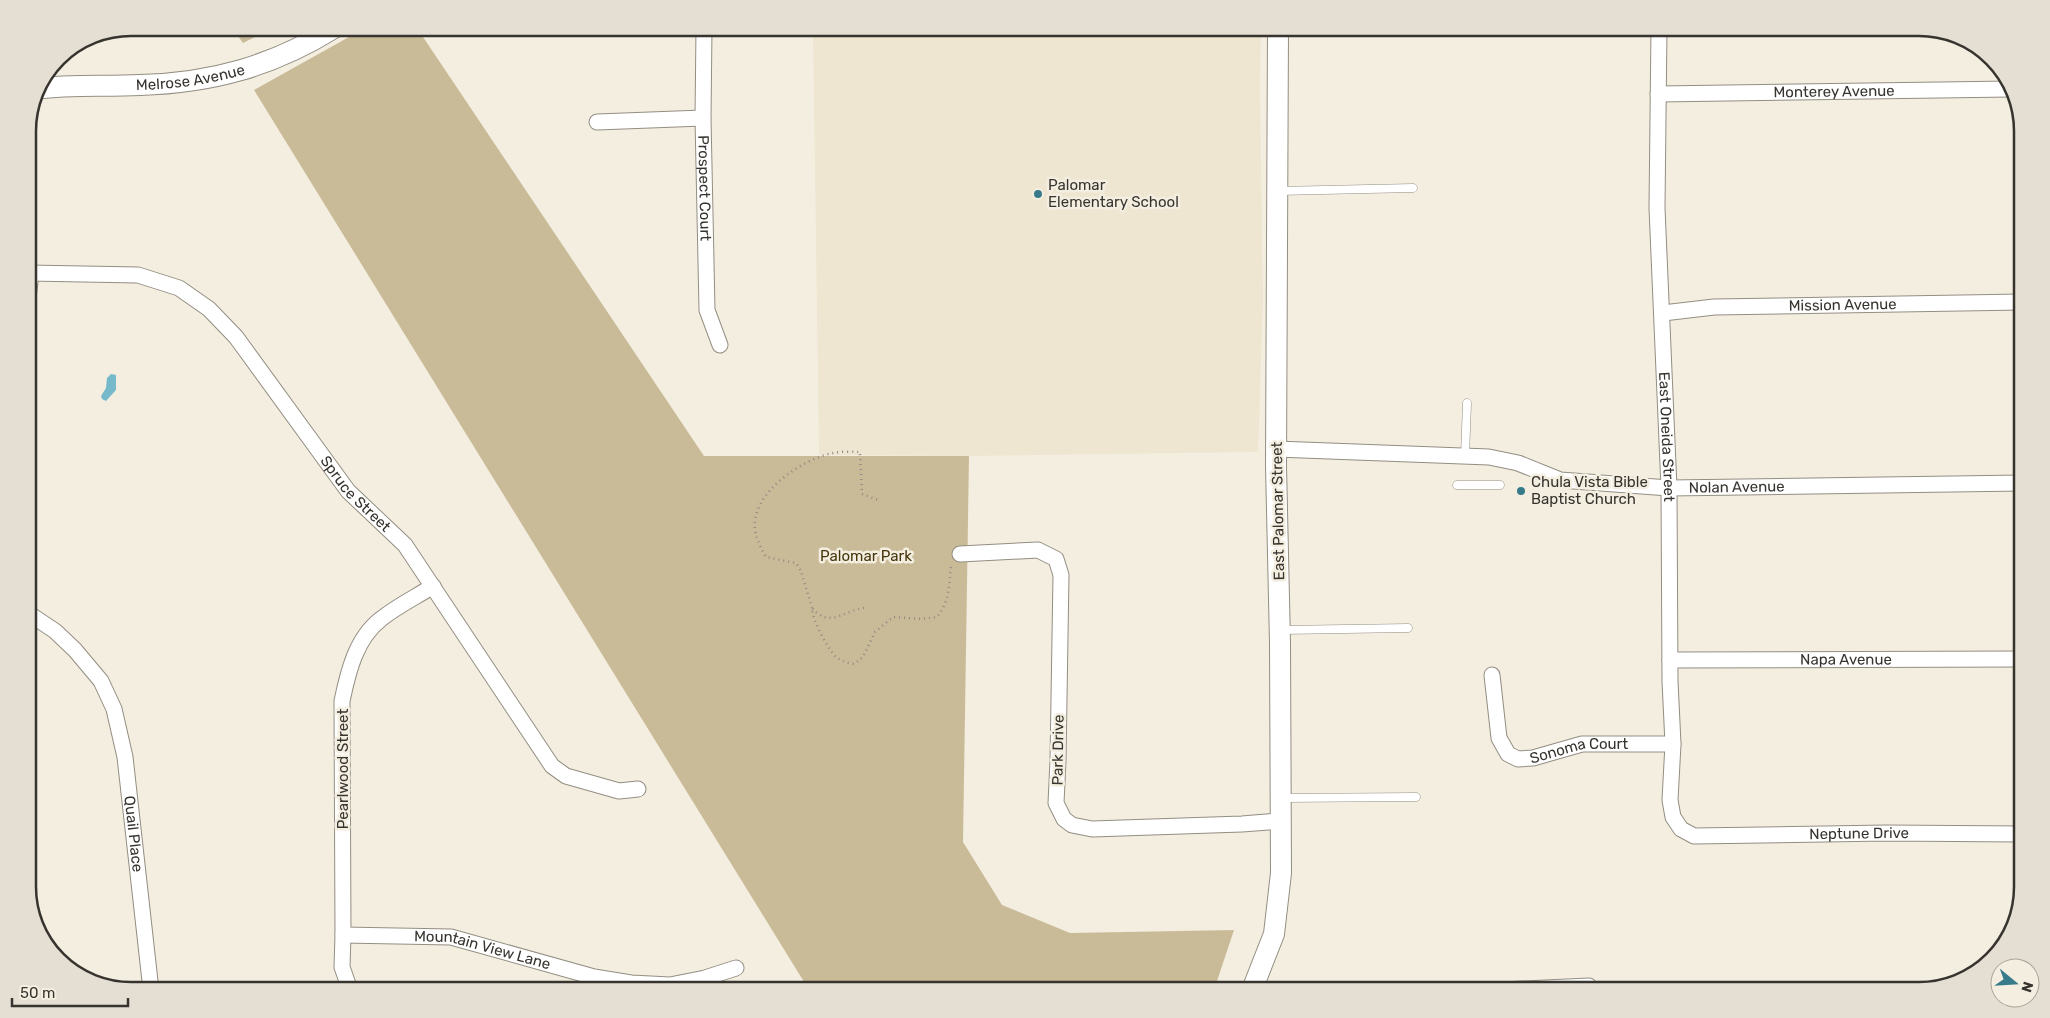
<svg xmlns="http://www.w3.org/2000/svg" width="2050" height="1018" viewBox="0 0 2050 1018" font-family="Rubik,sans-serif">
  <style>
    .built { fill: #eee6d1 }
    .green { fill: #cabb98 }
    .water { fill: #76b9ca }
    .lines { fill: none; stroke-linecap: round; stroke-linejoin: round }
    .lane-casing { stroke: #938e82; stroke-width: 9 }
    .street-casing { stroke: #938e82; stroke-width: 17 }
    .secondary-casing { stroke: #938e82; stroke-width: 22 }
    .path { stroke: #908b82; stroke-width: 2.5; stroke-dasharray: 1 4; stroke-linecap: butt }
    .lane { stroke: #fff; stroke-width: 8 }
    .street { stroke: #fff; stroke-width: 15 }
    .secondary { stroke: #fff; stroke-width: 20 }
    .poi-dot { fill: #377a8a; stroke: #f4eee1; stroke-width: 2 }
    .labels { text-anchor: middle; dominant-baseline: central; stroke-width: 5; stroke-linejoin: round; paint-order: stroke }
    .street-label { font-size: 15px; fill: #37342f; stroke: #f4eee1 }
    .poi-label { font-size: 15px; fill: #37342f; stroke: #f4eee1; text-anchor: start }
    .park-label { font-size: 15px; fill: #44350b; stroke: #f4eee1 }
    .rim { fill: none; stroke: #37342f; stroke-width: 2.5 }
  </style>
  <rect width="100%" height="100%" fill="#f4eee1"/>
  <path class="built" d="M813,28H1261L1260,87L1263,300L1258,452L969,456L819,455Z"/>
  <path class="green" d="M232,28H273L243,43Z
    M365,28H417L704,456H969L963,842L1002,905L1070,933L1234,930L1214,990H809L254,90Z"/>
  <path class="water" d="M111,374L116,375V390L106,401L102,399L101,396L106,388L107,378Z"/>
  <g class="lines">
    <g class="lane-casing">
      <path id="lane" d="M1278,191L1413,188
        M1465,456L1467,403
        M1457,485H1500
        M1282,630L1408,628
        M1282,798L1416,797"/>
    </g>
    <g class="street-casing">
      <g id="street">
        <path id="s1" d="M704,28L703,118L707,310L720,345"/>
        <path id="s2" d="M1659,28L1657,208L1669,488L1670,681L1673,744L1670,800L1673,817L1681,829L1694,836L1886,833L2022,834"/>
        <path id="s3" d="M1658,94L2011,89"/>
        <path d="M597,122L703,118"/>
        <path id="s4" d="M28,273L138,275L179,288L209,309L236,337L348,491L405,545L552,766L566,776L619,791L638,789"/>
        <path d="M28,298L31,274"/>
        <path id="s5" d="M1663,313L1714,307L2022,302"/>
        <path id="s6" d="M1276,449L1489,457L1518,463L1560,480L1669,488L2022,483"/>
        <path d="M960,554L1038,550L1056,559L1061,575L1058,761L1056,803L1064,819L1072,825L1092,829L1242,824L1280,821"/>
        <path id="s7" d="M28,613L55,631L75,650L101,681L114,709L125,757L151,990"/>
        <path id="s8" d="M1670,660L2022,659"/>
        <path id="s9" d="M1492,675L1499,738L1508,754L1518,759L1533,758L1582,744H1673"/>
        <path id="s10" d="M343,935L451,937L594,977L631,983L670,985L705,978L736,968"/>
        <path d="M350,990L342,967L343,935L342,701C348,672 356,638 381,619C397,606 416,597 433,586"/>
        <path d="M1501,990L1589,986"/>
      </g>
    </g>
    <g class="secondary-casing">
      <g id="secondary">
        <path id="s11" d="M37,89C71,84 105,87 140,85C212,83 273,66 334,28"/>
        <path d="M1252,990L1274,934L1281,873L1280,643L1276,466L1278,28"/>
      </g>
    </g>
    <path class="path" d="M812,608L801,571L796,563L766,557C761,548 756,539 755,529C751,493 802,459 833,453C842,451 852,452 860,452L862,494L878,500
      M864,608C845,610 830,629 812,608C812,620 827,647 835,656C841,661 847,663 854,664L863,657L875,632L893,617L921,619L937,617C950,601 949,585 951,565"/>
    <use href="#lane" class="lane"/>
    <use href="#street" class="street"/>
    <use href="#secondary" class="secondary"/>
  </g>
  <g class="poi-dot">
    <circle cx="1038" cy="194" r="5"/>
    <circle cx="1521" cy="491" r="5"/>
  </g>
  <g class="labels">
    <g class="street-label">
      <text stroke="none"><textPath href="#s11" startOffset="154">Melrose Avenue</textPath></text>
      <text stroke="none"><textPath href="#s3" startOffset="176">Monterey Avenue</textPath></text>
      <text stroke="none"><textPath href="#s1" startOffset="160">Prospect Court</textPath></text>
      <text stroke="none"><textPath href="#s5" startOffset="180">Mission Avenue</textPath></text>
      <text stroke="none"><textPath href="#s2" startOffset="409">East Oneida Street</textPath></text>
      <text stroke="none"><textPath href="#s6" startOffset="465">Nolan Avenue</textPath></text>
      <text stroke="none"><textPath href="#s4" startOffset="426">Spruce Street</textPath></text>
      <text transform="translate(1278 511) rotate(-91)">East Palomar Street</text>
      <text stroke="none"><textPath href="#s8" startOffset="176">Napa Avenue</textPath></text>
      <text transform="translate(1058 750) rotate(-89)">Park Drive</text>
      <text stroke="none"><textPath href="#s9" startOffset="155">Sonoma Court</textPath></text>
      <text transform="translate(343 769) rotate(-90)">Pearlwood Street</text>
      <text stroke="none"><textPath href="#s7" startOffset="258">Quail Place</textPath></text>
      <text stroke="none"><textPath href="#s2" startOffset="984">Neptune Drive</textPath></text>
      <text stroke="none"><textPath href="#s10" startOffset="141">Mountain View Lane</textPath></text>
    </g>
    <g class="poi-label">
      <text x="1048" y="185">Palomar<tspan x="1048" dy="17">Elementary School</tspan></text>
      <text x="1531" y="482">Chula Vista Bible<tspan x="1531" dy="17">Baptist Church</tspan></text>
    </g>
    <g class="park-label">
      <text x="866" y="556">Palomar Park</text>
    </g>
  </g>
  <path d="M0 0H2050V1018H0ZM131 36H1919A95 95 0 0 1 2014 131V887A95 95 0 0 1 1919 982H131A95 95 0 0 1 36 887V131A95 95 0 0 1 131 36Z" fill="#e5dfd3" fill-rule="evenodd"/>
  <path class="rim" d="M131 36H1919A95 95 0 0 1 2014 131V887A95 95 0 0 1 1919 982H131A95 95 0 0 1 36 887V131A95 95 0 0 1 131 36Z"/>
  <g transform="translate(2015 983) rotate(108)"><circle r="24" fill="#f4eee1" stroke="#a8a49a"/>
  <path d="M0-4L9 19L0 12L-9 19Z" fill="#377a8a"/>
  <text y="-8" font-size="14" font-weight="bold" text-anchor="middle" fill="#37342f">N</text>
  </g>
  <path d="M12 998v8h116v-8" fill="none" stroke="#37342f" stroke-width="2.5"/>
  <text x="20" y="998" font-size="15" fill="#37342f" stroke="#f4eee1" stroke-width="4" paint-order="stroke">50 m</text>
</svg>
